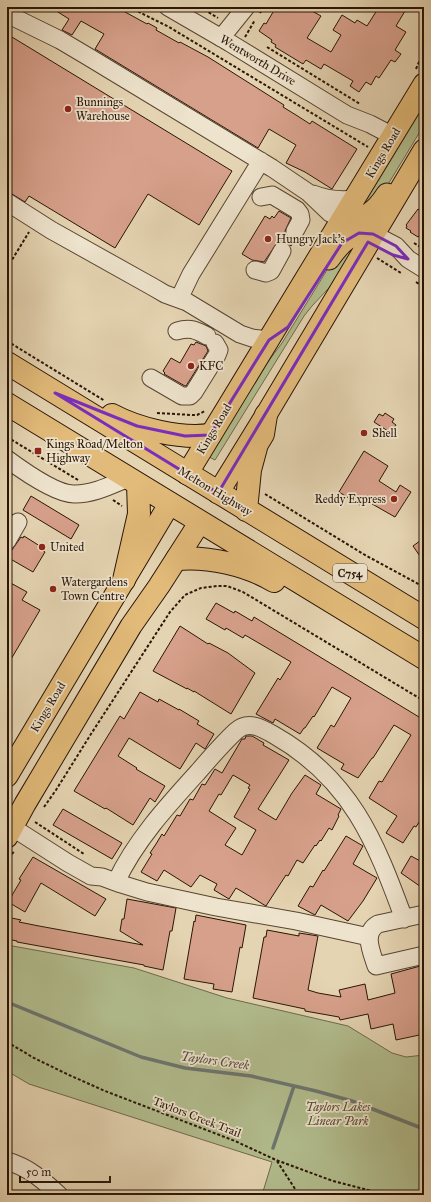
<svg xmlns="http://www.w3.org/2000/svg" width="431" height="1202" viewBox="0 0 431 1202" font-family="'IM FELL Great Primer',serif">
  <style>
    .green { fill: #b2bd8e; stroke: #6e694a }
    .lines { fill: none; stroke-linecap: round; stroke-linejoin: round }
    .stream { stroke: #6c7670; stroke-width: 3.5 }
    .building { fill: #d7a08b; stroke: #291506; fill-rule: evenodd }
    .minor-casing { stroke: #584531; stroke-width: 19 }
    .major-casing { stroke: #291506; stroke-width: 23 }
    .highway-casing { stroke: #291506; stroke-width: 24 }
    .path { stroke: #291506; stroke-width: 2; stroke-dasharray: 3 2; stroke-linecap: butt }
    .minor { stroke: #eee3cd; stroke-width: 17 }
    .major { stroke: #e2ba79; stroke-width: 21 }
    .highway { stroke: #e2ba79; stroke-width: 22 }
    .marked { fill: none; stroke: #7b2cbf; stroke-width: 3; stroke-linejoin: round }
    .poi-dot { fill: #8f2418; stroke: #eee3cd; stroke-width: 1.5 }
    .labels { text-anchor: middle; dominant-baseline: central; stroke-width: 3.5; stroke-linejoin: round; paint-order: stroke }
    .shield { fill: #eee3cd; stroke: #645342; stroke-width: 1 }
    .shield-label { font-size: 11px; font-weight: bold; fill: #291506 }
    .street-label { font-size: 12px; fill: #291506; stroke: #eee3cd }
    .poi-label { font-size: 12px; fill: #291506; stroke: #eee3cd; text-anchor: start }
    .park-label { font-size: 12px; font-style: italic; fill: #52472f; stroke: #eee3cd }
    .water-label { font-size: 13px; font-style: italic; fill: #504d44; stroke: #eee3cd }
  </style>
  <rect width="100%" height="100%" fill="#e5d4b2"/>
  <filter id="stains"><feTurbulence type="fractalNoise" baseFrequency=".005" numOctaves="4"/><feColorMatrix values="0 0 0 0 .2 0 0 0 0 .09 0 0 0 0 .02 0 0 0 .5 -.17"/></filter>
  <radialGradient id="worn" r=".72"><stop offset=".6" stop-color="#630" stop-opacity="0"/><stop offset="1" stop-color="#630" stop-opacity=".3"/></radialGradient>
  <path class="green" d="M424,101V125L384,191L366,205L364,201Z
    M358,241L339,277L312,306L304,316L215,460L209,457L264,367L282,343L335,257Z
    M7,945L134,968L227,998L348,1026L392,1053L406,1057L424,1055V1195H262L272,1162L29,1084L7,1071Z"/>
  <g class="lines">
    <path class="stream" d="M7,1002L141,1057L185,1068L251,1076L316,1091L352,1101L424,1129
      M273,1148L294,1086"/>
  </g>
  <path class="building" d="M50,7H116L147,24L148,23L157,28L156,30L179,43L180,42L208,57L284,105L283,107L296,115L310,124L312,121L357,149L332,189L305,172L286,163L296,145L269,129L258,148L95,49L104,34L81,21L72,35L62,30L69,19Z
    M276,7H305L321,16L307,38L331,52L341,35L333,30L342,15L355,23L357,20L367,26L379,7H398L405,11L396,26L406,32L395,50L401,54L395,62L391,60L379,78L376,76L371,85L366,82L359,92L350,86L353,81L324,64L321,69L306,60L303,64L275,47L276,45L271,42L272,40L259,31L264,23L266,24Z
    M7,34L232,171L199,225L148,194L115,248L29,196L25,202L12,194L7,192Z
    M418,209L424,213V228L419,236L418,237L410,232L411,231L406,228L407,226L406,225Z
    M279,211L291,218L285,231L287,237L290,240L294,241L291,246L286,242L281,241L277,243L264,262L252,260L242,254L265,216L270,219L272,216L274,218Z
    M196,342L206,346L208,351L186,386H185L164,374L165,373L163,371L171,358L180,363L191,344L194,345Z
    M385,413L394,419L392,422L396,425L391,433L374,422L379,414L383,416Z
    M364,451L388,466L379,481L396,492L400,485L411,492L395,517L367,501L363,507L339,492Z
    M31,496L79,525L71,539L23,510Z
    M24,536L43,548L42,550L45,552L33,572L7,557L21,537L23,538Z
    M424,538V562L413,546Z
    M7,581L27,592L22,600L40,610L7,666Z
    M216,603L234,613L235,611L252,621L254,617L424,720V814L416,827L414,826L403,843L386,833L397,816L369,798L379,781L382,782L411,735L394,725L373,758H372L358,778L341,769L344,764L317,748L331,725L334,727L351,698L332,687L314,717L313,716L305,728H304L300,734L275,719L273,723L256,714L278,678L280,680L291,662L245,635L243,638L226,628L225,630L206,619Z
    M180,626L208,644L209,643L228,653L255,673L231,714L194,691V692L187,688V689L153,671Z
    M140,692L158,702L159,699L179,710V709L199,721L197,724L214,734L205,749L196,743L180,769L129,738L118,756L137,768L136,769L165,786L155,802L150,798L133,825L106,808L105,809L74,791L120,716L124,719Z
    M246,736H252L264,743L263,745L289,760L258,809L276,820L292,793L305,775L321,785L316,794L341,809L338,815L339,816L332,830L329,828L321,841L320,840L316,846L315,845L303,863L297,860L288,876L286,875L266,906L236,888L229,899L214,890L217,884L200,875L191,887L164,870L157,881L141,872L152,854L150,853L156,844L162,834L164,836L177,815L180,816L190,799L193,800L202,784L205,785L215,769L222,773L242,739H245ZM233,775L250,785L248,788L250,789L234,817L256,830L242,855L225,845L236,828L209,811L219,794L221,795Z
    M63,809L122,843L112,859L53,825Z
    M346,836L363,846L353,864L377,878L363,901L348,921L321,905L315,915L298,906L310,886L313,887L323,870L324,871Z
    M411,856L424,863V889L401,873Z
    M33,857L106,899L95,916L41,883L25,912L8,902L21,880L19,879Z
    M127,899L176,908L172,931H170L163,970L144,966V965L17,942V941L7,939V917L21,920L19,922L39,926L143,945L120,931L122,919H124Z
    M196,915L246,925L242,948L240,947L232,992L213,989L214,984L184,979L194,921L195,922Z
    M267,930L299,936V933L318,936L308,990L318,993L341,997L339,990L365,984L368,1000L395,993L391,974L424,965V1034L396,1040L393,1024L371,1029L368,1014L340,1020L339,1017L305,1011V1009L253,998L264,937H266Z"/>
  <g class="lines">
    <g class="minor-casing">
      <path id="minor" d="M168,7L230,43L347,115L370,124L393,136
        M7,14L60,40L87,56L272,168L309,193L330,213L342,220
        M221,38L246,7
        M313,194C328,200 340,201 355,199
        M261,197L272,195L297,210L300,214L301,220L295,231
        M7,202L51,230L153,287L165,294L187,302L240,334L252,338L269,340
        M373,234L396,246L408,259L424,269
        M255,270L266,273L271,271L282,251
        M179,299L191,274L261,161
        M177,331C190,327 196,330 207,336
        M151,378L182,396H190L194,392L217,355L219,350L215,343
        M7,459C22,470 57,495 75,494C94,494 111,485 128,478
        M7,541L18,522
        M7,824L68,863L91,876L102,877L121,884L147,892L216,907L296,921L369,937
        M116,882C135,841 168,805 198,772C210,758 222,744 236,731C248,720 262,728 274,735C351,779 375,840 404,919
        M424,914L378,924C362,933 372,953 376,966L424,955
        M7,1161C28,1167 43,1180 59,1195"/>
    </g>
    <g class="major-casing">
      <path id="major" d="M342,220C365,219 374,214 387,194
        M329,259C342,241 351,231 373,234
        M187,474L424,84
        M218,493L266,415L424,150
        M7,776L170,503
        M7,837L25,804L131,626L159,586L200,522"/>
    </g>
    <g class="highway-casing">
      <path id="highway" d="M7,363L424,618
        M7,404L424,658
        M112,415C138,429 180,439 210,435
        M246,510L250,470L257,444L263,434L266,415
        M177,559C208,556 247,565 274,581
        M124,580L139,514L138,484"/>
    </g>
    <path class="path" d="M129,7L169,27L368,147
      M200,7L218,18
      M260,13L263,7
      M424,18L422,27L424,37
      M245,37L255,20
      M267,47L360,104
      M416,69L424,50
      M414,243L424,249
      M377,258L401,273
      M7,268L29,232
      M416,282L424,287
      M7,341L105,401
      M157,413L192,415H197L205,411
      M7,437L78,480
      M265,494L365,555L424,587
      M113,500L122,506
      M44,807L56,790L91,734L170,612L185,595L201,588L217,586H227L243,592L424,701
      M35,822L84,854
      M7,863L14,851
      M7,1042L34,1058L69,1075L105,1091L235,1141L276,1160L333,1181L387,1195
      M277,1161L299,1195"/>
    <use href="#minor" class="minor"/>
    <use href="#major" class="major"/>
    <use href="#highway" class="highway"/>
  </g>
  <path class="marked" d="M359,233L373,234L396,246L408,259L393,255L368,242L218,493L55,393L137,426L185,436L210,435L269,340L288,327L342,243Z"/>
  <g class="poi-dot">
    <circle cx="68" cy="109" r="4"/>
    <circle cx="268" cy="239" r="4"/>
    <circle cx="191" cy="366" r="4"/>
    <circle cx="364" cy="433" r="4"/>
    <rect x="34" y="447" width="8" height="8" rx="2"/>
    <circle cx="394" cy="499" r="4"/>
    <circle cx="42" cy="547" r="4"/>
    <circle cx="53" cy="589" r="4"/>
  </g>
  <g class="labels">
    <rect class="shield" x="333" y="564" width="34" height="18" rx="3"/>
    <g class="shield-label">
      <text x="350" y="573">C754</text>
    </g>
    <g class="street-label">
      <text transform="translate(258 60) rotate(31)">Wentworth Drive</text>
      <text transform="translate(383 153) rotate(-59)">Kings Road</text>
      <text transform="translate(214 429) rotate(-59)">Kings Road</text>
      <text transform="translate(215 491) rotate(31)">Melton Highway</text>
      <text transform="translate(48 707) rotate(-59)">Kings Road</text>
      <text transform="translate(197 1117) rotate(21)">Taylors Creek Trail</text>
    </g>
    <g class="poi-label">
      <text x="76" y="102">Bunnings<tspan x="76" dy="14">Warehouse</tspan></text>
      <text x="276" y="239">Hungry Jack's</text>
      <text x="199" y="366">KFC</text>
      <text x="372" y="433">Shell</text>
      <text x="46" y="444">Kings Road/Melton<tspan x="46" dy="14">Highway</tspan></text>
      <text x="386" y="499" text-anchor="end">Reddy Express</text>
      <text x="50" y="547">United</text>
      <text x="61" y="582">Watergardens<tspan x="61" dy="14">Town Centre</tspan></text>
    </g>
    <g class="park-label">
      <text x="338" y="1107">Taylors Lakes<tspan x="338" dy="14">Linear Park</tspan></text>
    </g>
    <g class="water-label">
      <text transform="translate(215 1061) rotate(8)">Taylors Creek</text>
    </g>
  </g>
  <rect width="431" height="1202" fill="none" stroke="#e5d4b2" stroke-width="24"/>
  <rect x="8" y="8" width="415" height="1186" fill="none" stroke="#291506" stroke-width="2"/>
  <rect x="12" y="12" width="407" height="1178" fill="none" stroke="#291506"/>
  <path d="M20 1176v6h90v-6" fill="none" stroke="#291506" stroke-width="2"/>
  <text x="26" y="1176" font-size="12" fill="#291506" stroke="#eee3cd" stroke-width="3" paint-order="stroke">50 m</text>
  <rect width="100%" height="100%" filter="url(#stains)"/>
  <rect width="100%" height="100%" fill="url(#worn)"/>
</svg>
